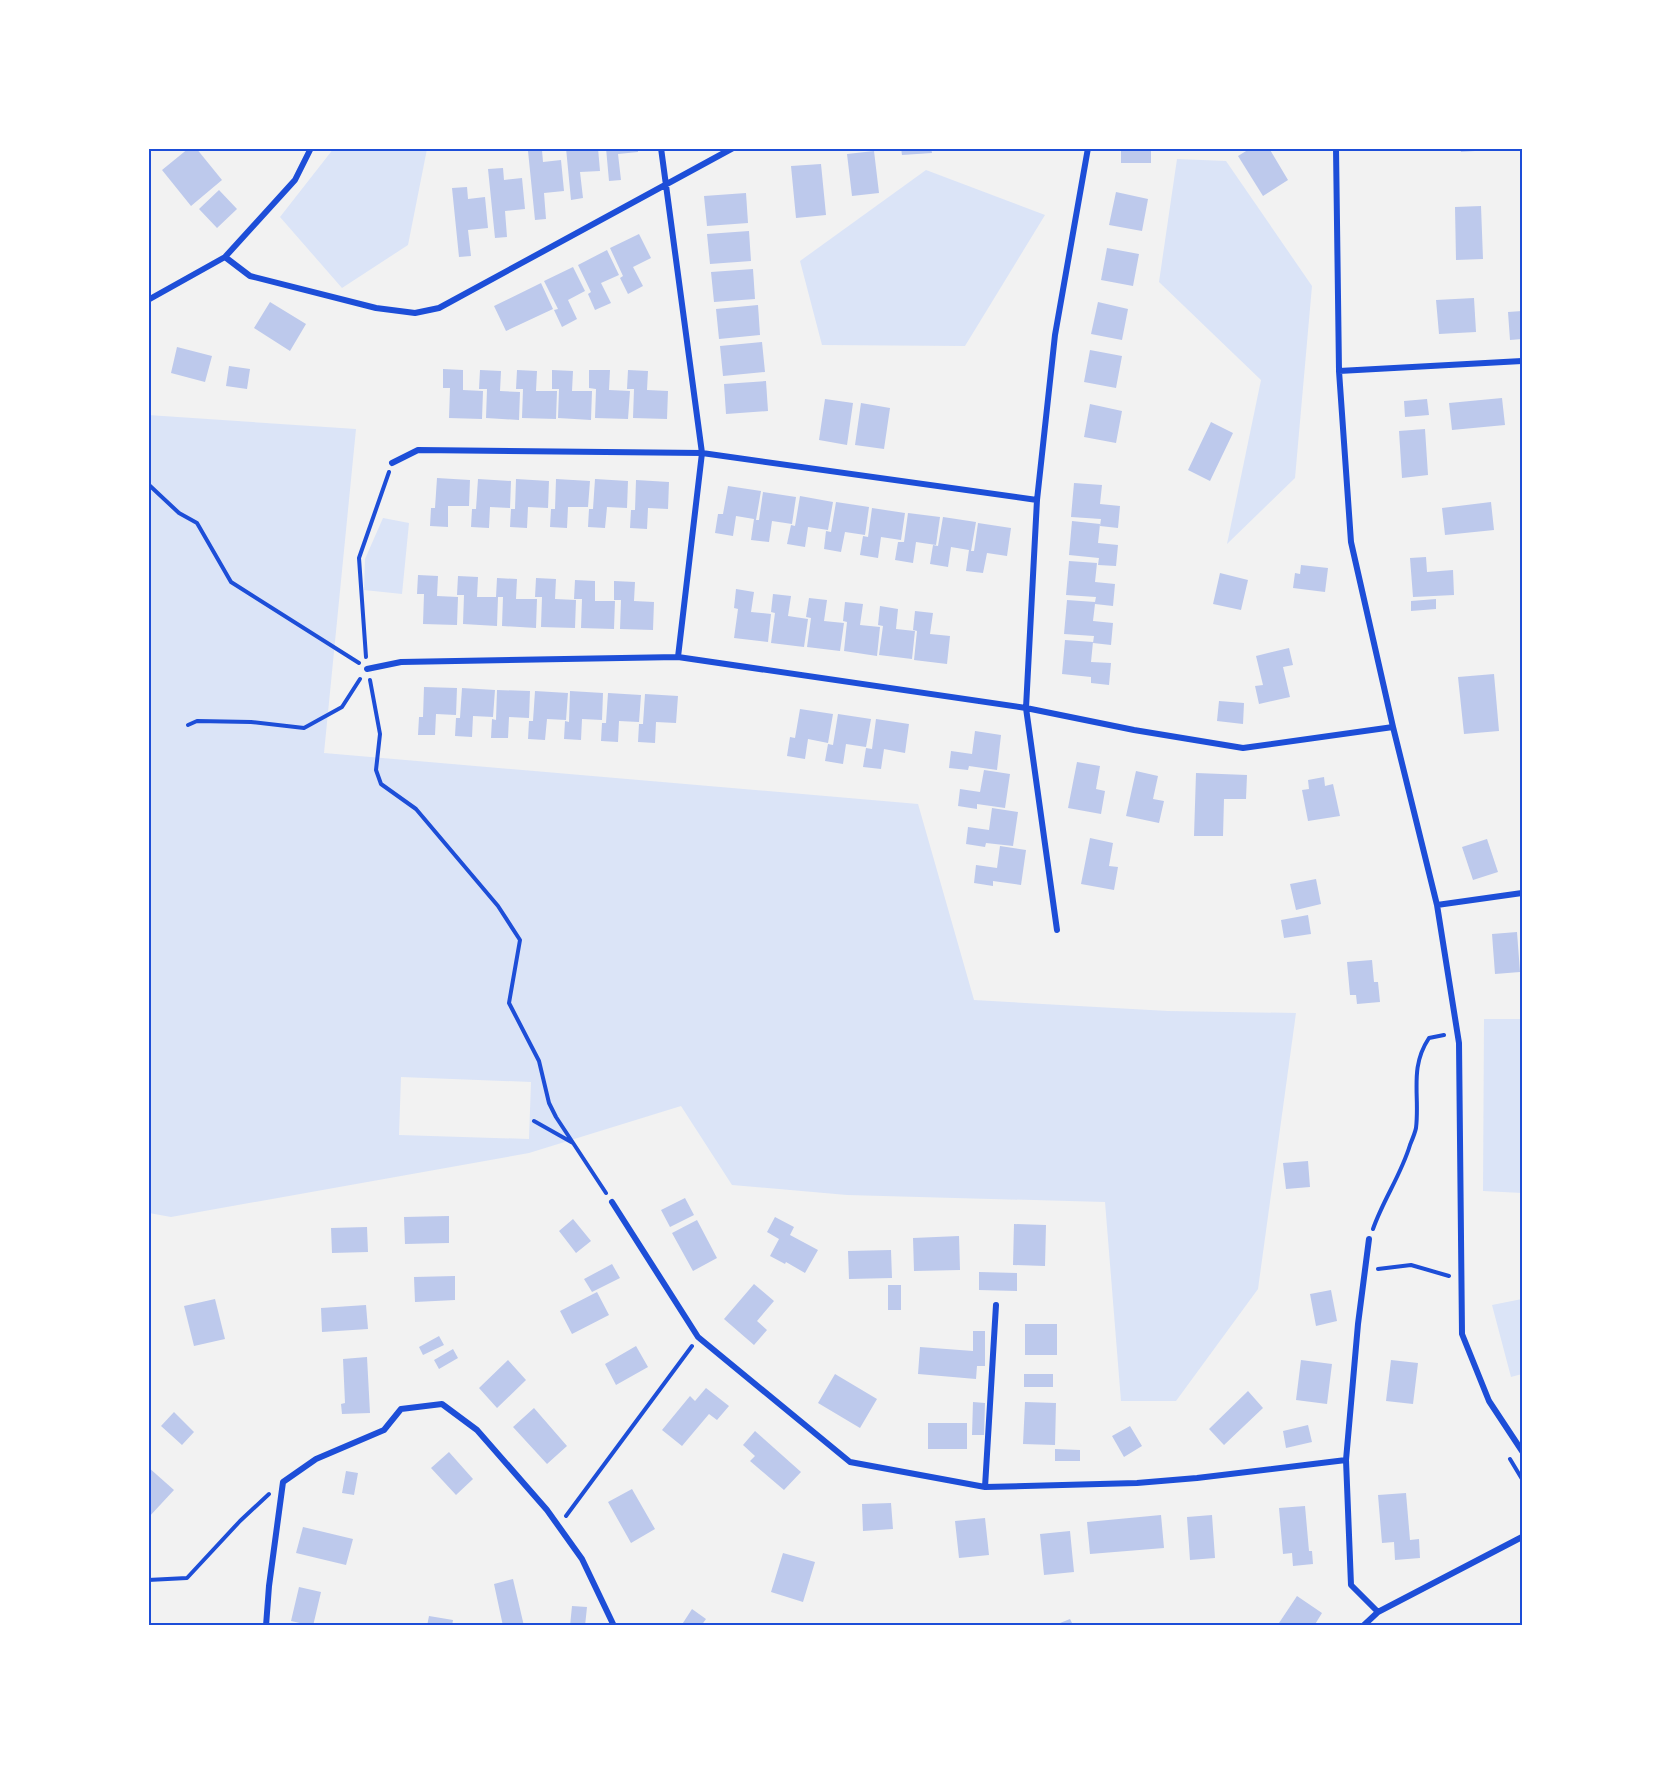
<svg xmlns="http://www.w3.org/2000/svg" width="1671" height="1774" viewBox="0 0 1671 1774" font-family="Rubik,sans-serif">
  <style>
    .green { fill: #dbe4f7; fill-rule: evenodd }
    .building { fill: #bdc9ec }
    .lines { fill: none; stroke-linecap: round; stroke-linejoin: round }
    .path { stroke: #1d4ed8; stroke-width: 4 }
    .minor { stroke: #1d4ed8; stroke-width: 6 }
    .neatline { fill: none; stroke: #1d4ed8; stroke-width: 2 }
  </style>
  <rect width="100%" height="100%" fill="#f2f2f2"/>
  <path class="green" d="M334,148L427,149L408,245L342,288L280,217Z
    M1177,159L1226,161L1312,286L1295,478L1227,544L1261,380L1159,282Z
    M926,170L1045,215L965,346L822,345L800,261Z
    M148,415L356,429L324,753L918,804L974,1000L1168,1011L1296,1013L1258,1289L1176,1401H1121L1105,1202L847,1195L732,1185L681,1106L529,1153L171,1217L149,1213ZM401,1077L531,1082L529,1139L399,1135Z
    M383,518L409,523L402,594L364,590L365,559Z
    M1484,1019H1522V1193L1483,1191Z
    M1522,1299V1374L1511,1377L1492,1305Z"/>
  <path class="building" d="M189,148H196L222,180L191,206L162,170Z
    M566,148H598L600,171L580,172L583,198L571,200Z
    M606,148H638V152L618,154L621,180L609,181Z
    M901,148H931L932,153L902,155Z
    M1121,148H1151V163H1121Z
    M1251,148H1269L1288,180L1263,196L1238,156Z
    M1460,148H1489V150L1461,152Z
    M542,150L543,162L561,160L564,191L544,193L546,219L535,220L528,151Z
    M874,151L879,193L852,196L847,154Z
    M821,164L826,215L796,218L791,166Z
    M503,168L504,180L522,178L525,209L505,211L507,237L495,238L488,169Z
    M467,187L468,199L485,197L488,228L468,230L471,256L459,257L452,188Z
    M219,190L237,209L217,228L199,209Z
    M1116,192L1148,199L1142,231L1109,225Z
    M746,193L748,223L707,226L704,196Z
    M1481,206L1483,259L1456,260L1455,207Z
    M749,231L751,261L710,264L707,234Z
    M639,234L651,258L633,267L643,286L628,294L620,278L623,276L610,248Z
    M1107,248L1139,254L1133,286L1101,280Z
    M607,250L619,275L601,283L611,303L595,310L588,294L591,292L578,265Z
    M573,267L585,291L568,300L577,319L562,327L554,310L558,309L544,281Z
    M753,269L755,299L714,302L711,272Z
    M541,283L553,309L506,331L494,306Z
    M1474,298L1476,332L1439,334L1436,300Z
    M270,302L306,324L290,351L254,328Z
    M1098,302L1128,309L1122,340L1091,334Z
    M758,305L760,335L719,339L716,309Z
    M1522,311V339L1510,340L1508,312Z
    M762,342L765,372L723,376L720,346Z
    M177,347L212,356L205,382L171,373Z
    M1090,350L1122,356L1116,388L1084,382Z
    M229,366L250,369L247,389L226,386Z
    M443,369L463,370V390L483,391L482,419L449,418L450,388H443Z
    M480,370L501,371L500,391L520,392L519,420L486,418L487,389H479Z
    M517,370L537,371L536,391H557L556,419L522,418L523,389H516Z
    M552,370L573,371L572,391H592L591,420L558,418L559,389H552Z
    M589,370H610L609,390L630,391L628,419L595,418L596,389L589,388Z
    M628,370L648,371L647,390L668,391L667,419L633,418L634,389H627Z
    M766,381L768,411L726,414L724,384Z
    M1502,398L1505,425L1452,430L1449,403Z
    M825,399L853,403L847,445L819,440Z
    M1427,399L1429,415L1405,417L1404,401Z
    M861,403L890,408L884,449L855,445Z
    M1090,404L1122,411L1116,443L1084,437Z
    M1211,422L1233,433L1210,481L1188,470Z
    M1425,429L1428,475L1402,478L1399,431Z
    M437,478L470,480L469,506H448V527L430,526L431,508H435Z
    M478,479L511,481L510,508L490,507L489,528L471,527L472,509H476Z
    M516,479L549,481L548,508L528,507L527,528L510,527L511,509H515Z
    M556,479L590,481L588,507H568L567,528L550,527L551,509H555Z
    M595,479L628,481L627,508L607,507L605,528L588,527L589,509H593Z
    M636,480L669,482L668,509L648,508L647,529L630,528L631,510H635Z
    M1074,483L1102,485L1100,504L1120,506L1118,528L1100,526L1101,519L1071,517Z
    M728,486L761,491L756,520H759L763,492L796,497L792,524L772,521L769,542L751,540L754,519L736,516L733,536L715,533L718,514H723Z
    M800,496L833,502L828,530L808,527L805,547L787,544L791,525L795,526Z
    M836,502L869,507L865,535L845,532L841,552L824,549L826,531L831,532Z
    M1491,502L1494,530L1445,535L1442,508Z
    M872,508L905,513L901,540L881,537L878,558L860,555L863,536L868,537Z
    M908,513L940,517L936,545L916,542L913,563L895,560L898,542H904Z
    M943,517L976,522L971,551H974L978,523L1011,528L1007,556L987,553L983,573L966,571L969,550L951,547L948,567L930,564L933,545L938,546Z
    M1072,521L1100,524L1098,543L1118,545L1116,566L1098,565L1099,558L1069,555Z
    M1426,557L1427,572L1453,570L1454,595L1413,597L1410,558Z
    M1069,561L1097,563L1095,582L1115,584L1113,606L1095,604L1093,621L1113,623L1111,645L1093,643L1094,636L1064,634L1067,600L1095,602L1096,597L1066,595Z
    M1301,565L1328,568L1325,592L1293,588L1295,573L1300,574Z
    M1220,573L1248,580L1241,610L1213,604Z
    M418,575L438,576L437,596L458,597L457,625L423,624L424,594H417Z
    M458,576L478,577L477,597H498L497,626L463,624L464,595H457Z
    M497,578L517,579L516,599H537L536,628L502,626L503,597H496Z
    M536,578L556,579L555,599L576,600L575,628L541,627L542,597H535Z
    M575,580L595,581V601H615L614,629L581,628L582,599H574Z
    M614,581L635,582L634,601L654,602L653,630L620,629L621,600H614Z
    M736,589L754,592L751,612L771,614L768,642L734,638L738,609L734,608Z
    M773,594L791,596L788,616L808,619L804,647L771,643L775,613L771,612Z
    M809,598L827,600L824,621L844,623L840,651L807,647L811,618L806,617Z
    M1436,599V609L1411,611V601Z
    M845,602L863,604L860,625L880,627L877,656L844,651L847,622L843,621Z
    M880,606L898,609L896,629L915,631L912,659L879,655L883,626L878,625Z
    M915,611L933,613L930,634L950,636L947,664L914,660L917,631L913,630Z
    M1065,640L1093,642L1091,662L1111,663L1109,685L1091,683V677L1062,674Z
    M1289,648L1293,665L1283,667L1290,697L1259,704L1255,686L1263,685L1256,656Z
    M1494,674L1499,731L1464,734L1458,677Z
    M424,687L457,688L456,715L436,714L435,735H418L419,717H423Z
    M462,688L495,690L493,717L473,716L472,737L455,736L456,718H460Z
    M497,690L530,691L529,718L509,717L508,738H491L492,719L496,720Z
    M535,691L568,693L566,720L547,719L545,740L528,739L529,721H533Z
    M570,691L603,693L602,720L582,719L581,740L564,739L565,721L569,722Z
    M608,693L641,695L639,722L619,721L618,742L601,741L602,723H606Z
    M645,694L678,696L676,723L656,722L655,743L638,742L639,724H643Z
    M1219,701L1244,703L1243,724L1217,721Z
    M800,709L833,714L828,743L808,739L805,759L787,756L790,737L795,738Z
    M838,714L871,719L866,747L846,744L843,764L825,761L828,744L833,745Z
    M876,719L909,724L905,753L884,749L881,769L863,767L866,748L872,749Z
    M975,731L1001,735L997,770L969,766L968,770L949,768L951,751L972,754Z
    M1077,762L1100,766L1096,789L1105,791L1101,814L1068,808Z
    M984,770L1010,774L1005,808L977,804V809L958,806L960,789L980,792Z
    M1136,771L1158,776L1153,799L1164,801L1159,823L1126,816Z
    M1196,773L1247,775L1246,799H1224L1223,836H1194Z
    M1324,777L1325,786L1333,784L1340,816L1308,821L1302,790L1309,789L1308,780Z
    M992,808L1018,812L1013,846L986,843L985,847L966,844L968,827L989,830Z
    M1090,838L1113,843L1109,866L1118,867L1114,890L1081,884Z
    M1487,839L1498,872L1473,880L1462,847Z
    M1000,846L1026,850L1021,885L993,881V886L974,883L976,865L997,868Z
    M1316,879L1321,904L1296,910L1290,884Z
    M1308,915L1311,934L1284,938L1281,920Z
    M1517,932L1520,972L1495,974L1492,934Z
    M1372,960L1374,982H1378L1380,1002L1357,1004L1356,995H1350L1347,962Z
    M1308,1161L1310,1187L1286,1189L1283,1163Z
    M685,1198L694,1215L670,1227L661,1210Z
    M449,1216V1243L405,1244L404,1217Z
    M775,1217L794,1227L790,1235L818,1250L805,1273L786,1262L785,1264L770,1256L779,1239L767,1232Z
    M573,1219L591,1241L576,1253L559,1231Z
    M697,1220L717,1258L693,1271L672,1233Z
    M1014,1224L1046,1225L1045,1266L1013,1265Z
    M367,1227L368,1252L332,1253L331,1228Z
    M959,1236L960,1270L914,1271L913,1238Z
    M891,1250L892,1278L849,1279L848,1251Z
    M612,1264L620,1278L592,1292L584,1279Z
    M979,1272L1017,1273V1291L979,1290Z
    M455,1276V1300L415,1302L414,1277Z
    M754,1284L774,1301L757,1321L767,1330L754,1345L724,1319Z
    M888,1285H901V1310H888Z
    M1331,1290L1337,1321L1316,1326L1310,1294Z
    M597,1292L609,1315L572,1334L560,1311Z
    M215,1299L225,1339L194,1346L184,1306Z
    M366,1305L368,1329L322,1332L321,1308Z
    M1025,1324H1057V1355H1025Z
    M973,1331H985V1366H977L976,1379L918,1374L920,1347L973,1351Z
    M439,1336L444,1345L423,1355L419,1347Z
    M636,1346L648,1367L616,1385L605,1364Z
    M453,1349L458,1358L439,1369L434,1360Z
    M367,1357L370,1413L342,1414L341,1404L345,1403L343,1359Z
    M508,1360L526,1380L497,1408L479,1388Z
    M1301,1360L1332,1364L1327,1404L1296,1400Z
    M1391,1360L1418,1363L1413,1404L1386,1401Z
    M835,1374L877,1399L860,1428L818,1403Z
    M1024,1374H1053V1387H1024Z
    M706,1388L729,1406L717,1420L709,1414L682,1446L662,1430L690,1396L695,1401Z
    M1248,1391L1263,1408L1224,1445L1209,1429Z
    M973,1402L985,1403L984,1435H972Z
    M1025,1402L1056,1403L1055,1445L1023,1444Z
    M534,1408L567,1446L547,1464L513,1427Z
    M174,1412L194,1432L182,1445L161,1426Z
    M928,1423H967V1449H928Z
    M1308,1425L1312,1442L1286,1448L1283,1431Z
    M1130,1426L1142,1446L1124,1457L1112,1436Z
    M755,1431L801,1472L784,1490L750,1461L755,1456L743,1445Z
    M1055,1449L1080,1450V1461H1055Z
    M449,1452L473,1479L456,1495L431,1468Z
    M148,1467L174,1490L148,1518Z
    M346,1471L358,1473L354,1495L342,1493Z
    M632,1489L655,1529L631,1543L608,1502Z
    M1406,1493L1410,1540L1419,1539L1420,1558L1395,1560L1394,1542L1382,1543L1378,1495Z
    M891,1503L893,1529L863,1531L862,1504Z
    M1305,1506L1309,1551H1312L1313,1564L1293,1566L1292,1553L1283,1554L1279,1508Z
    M1161,1515L1164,1548L1090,1554L1087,1522Z
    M1212,1515L1215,1558L1190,1560L1187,1517Z
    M985,1518L989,1555L959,1558L955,1521Z
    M303,1527L353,1539L346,1565L296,1553Z
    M1070,1531L1074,1572L1044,1575L1040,1534Z
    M783,1553L815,1562L803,1602L771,1592Z
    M513,1579L524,1626H503L494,1584Z
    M299,1587L321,1592L313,1626L291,1621Z
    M1297,1596L1322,1613L1314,1626H1277Z
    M572,1606L587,1607L585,1626H570Z
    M692,1609L706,1619L701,1626H681Z
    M429,1616L453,1620L452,1626H427Z
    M1070,1619L1073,1625H1055Z"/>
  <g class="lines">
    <path class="path" d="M148,484L179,513L197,523L231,582L359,663
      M366,657L359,558L389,472
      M370,680L380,734L376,770L381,784L416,809L498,906L520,940L509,1003L539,1061L549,1103L556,1117L606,1193
      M188,725L197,721L251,722L304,728L342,707L360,679
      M534,1121L573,1143
      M1373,1229C1383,1200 1401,1175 1410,1145C1412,1140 1415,1133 1416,1128C1420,1095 1409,1068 1429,1038L1444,1035
      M1378,1269L1411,1265L1449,1276
      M1510,1459L1522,1479
      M566,1516L692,1346
      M148,1580L187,1578L240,1521L269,1494"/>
    <path class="minor" d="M661,148L702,453L678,657
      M1336,148L1339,371L1351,542L1393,727L1437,905L1459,1043L1462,1334L1489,1401L1522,1451
      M225,257L295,180L311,148
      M148,300L225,257L250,276L376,308L415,313L439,308L733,148
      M1339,371L1522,361
      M392,463L418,450L702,453L1037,500
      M367,669L401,662L678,657L1026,708L1134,730L1243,748L1393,727
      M1437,905L1522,893
      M1057,930L1026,708L1037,500L1055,335L1088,148
      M612,1202L698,1337L850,1462L985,1487L1137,1483L1197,1478L1346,1460
      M1369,1239L1358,1324L1346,1460L1351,1585L1378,1612
      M985,1487L996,1305
      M266,1626L269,1586L283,1482L316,1459L384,1430L401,1409L442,1404L477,1430L547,1510L582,1559L614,1626
      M1363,1626L1378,1612L1522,1537"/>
  </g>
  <rect width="1671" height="1774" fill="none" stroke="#ffffff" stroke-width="300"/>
  <rect x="150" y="150" width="1371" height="1474" class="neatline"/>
</svg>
